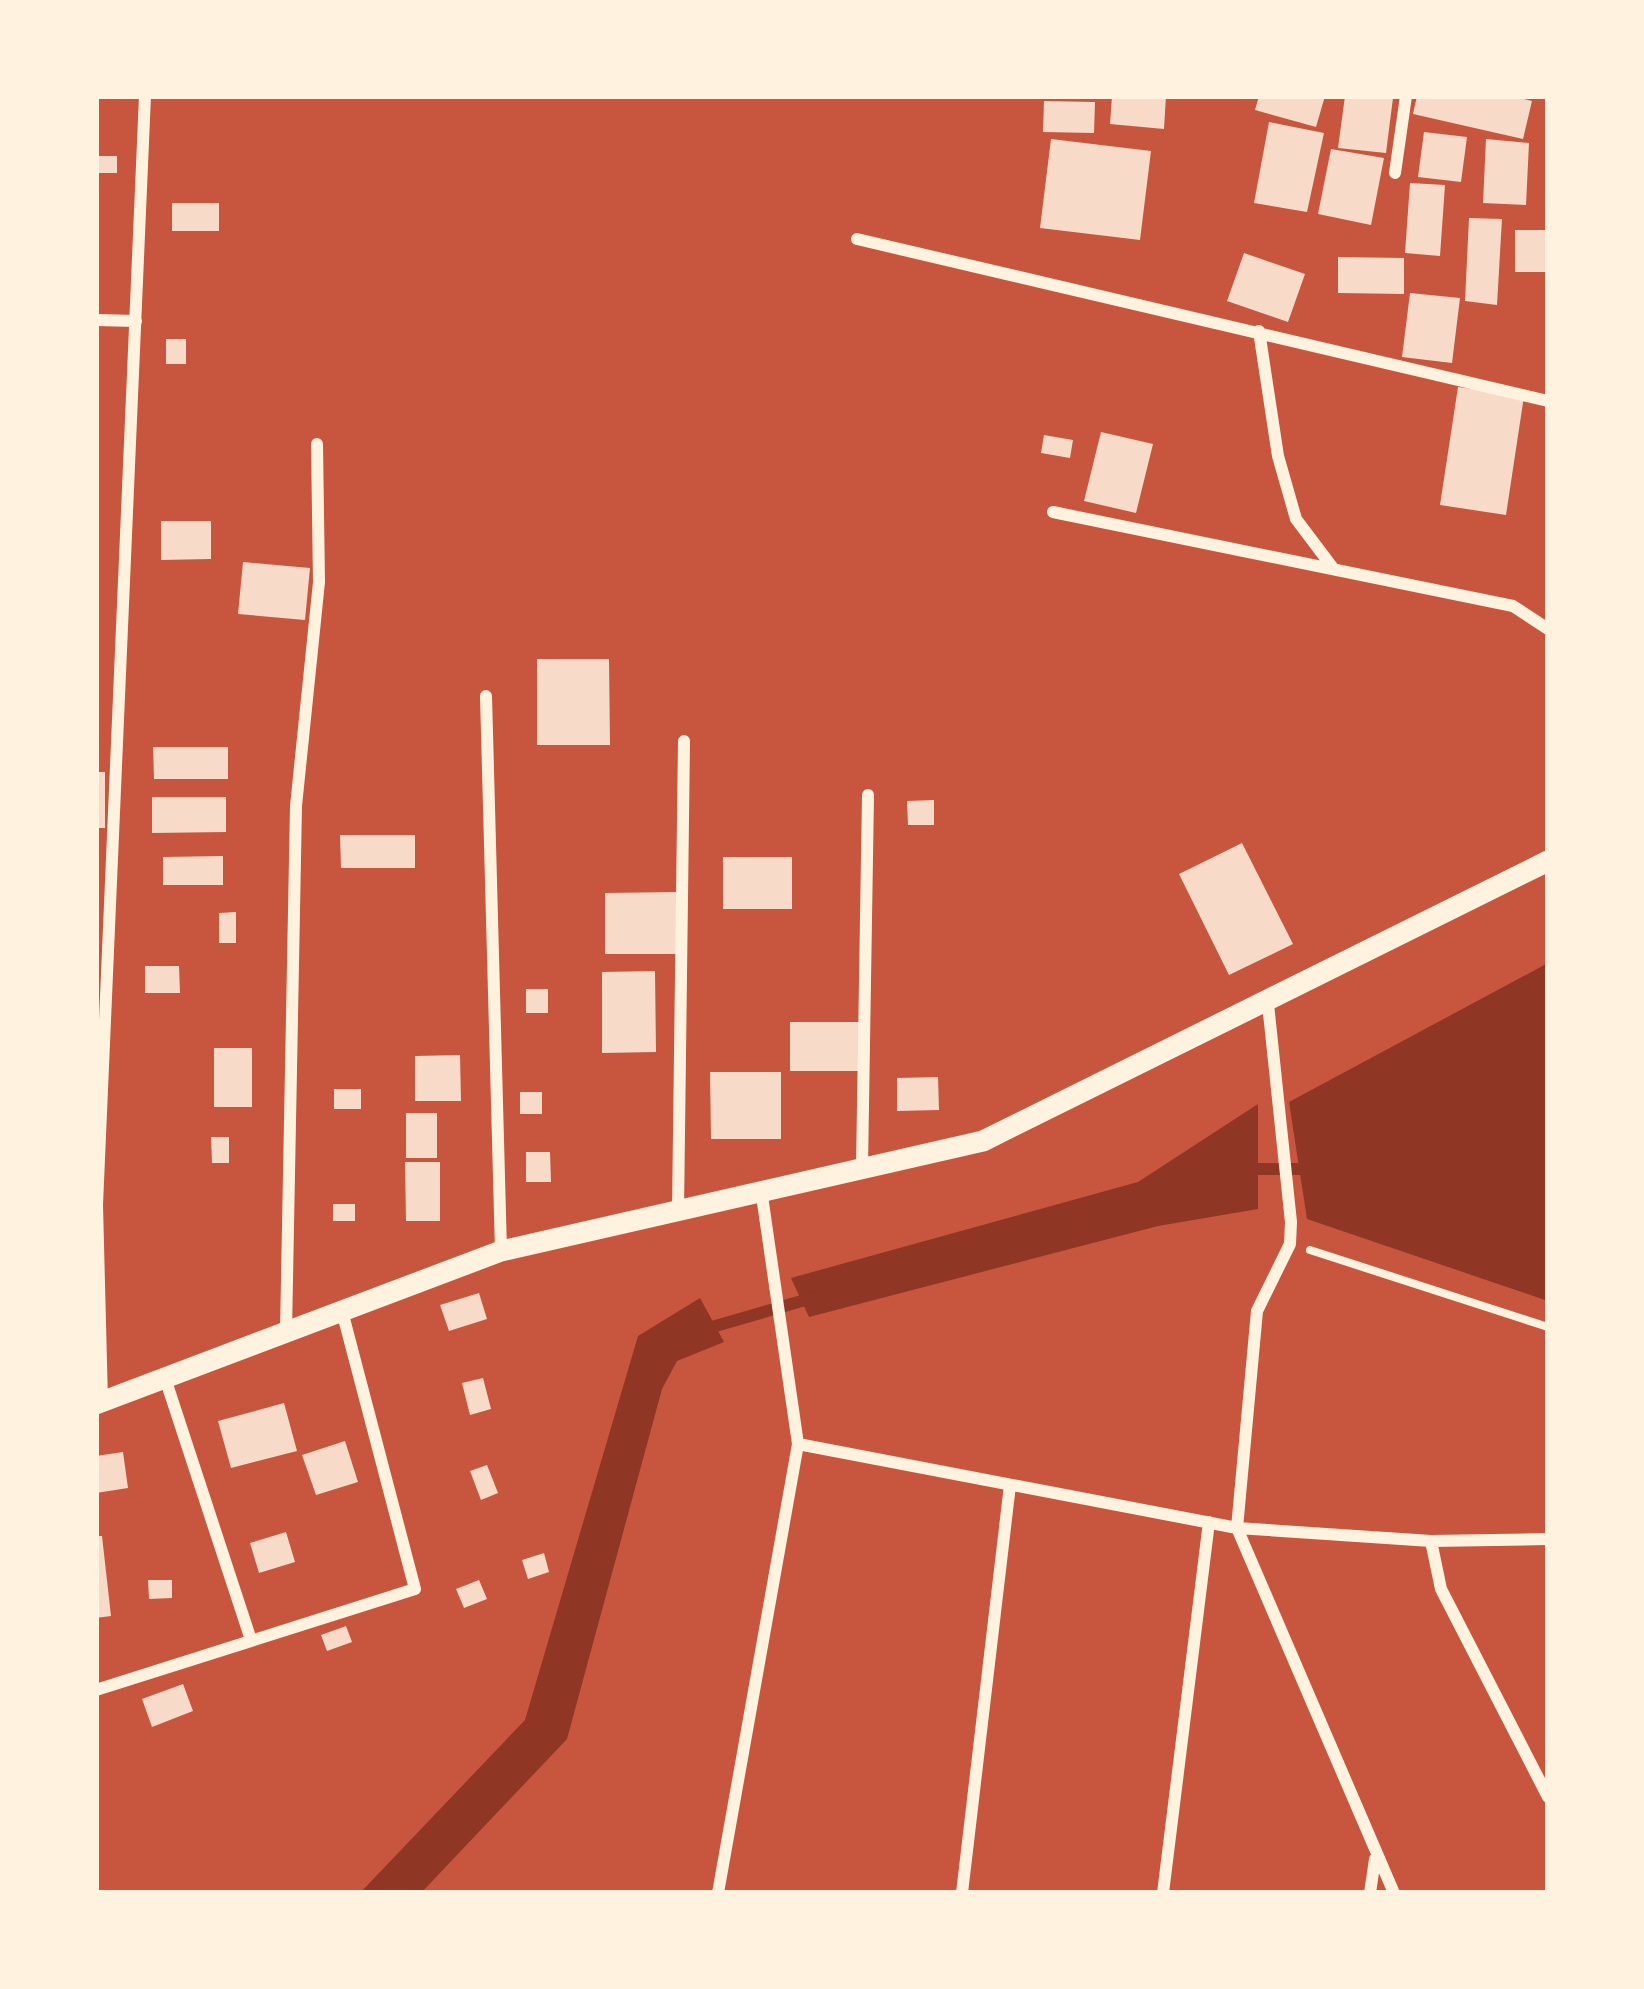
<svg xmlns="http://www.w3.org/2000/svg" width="1644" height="1989" viewBox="0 0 1644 1989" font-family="'Sofia Sans Condensed',sans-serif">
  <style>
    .water { fill: #8f3625 }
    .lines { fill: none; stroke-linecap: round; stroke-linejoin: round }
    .stream { stroke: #8f3625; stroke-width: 12 }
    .building { fill: #f7dbc8 }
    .path { stroke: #fff3e0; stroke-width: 8 }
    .minor { stroke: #fff3e0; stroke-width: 12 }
    .tertiary { stroke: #fff3e0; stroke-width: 21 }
  </style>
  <rect width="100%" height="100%" fill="#c8553d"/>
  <path class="water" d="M1548,963V1301L1307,1219L1289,1102Z
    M1258,1104V1209L1158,1226L809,1317L791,1278L1138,1182Z
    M700,1298L724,1342L677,1361L662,1389L567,1739L421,1893H360L525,1720L638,1336Z"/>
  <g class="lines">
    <path class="stream" d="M1245,1169H1314
      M705,1329L812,1298"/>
  </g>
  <path class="building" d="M1112,96H1166L1164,129L1110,124Z
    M1259,96H1325L1316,127L1255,110Z
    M1345,96L1393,98L1386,153L1338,148Z
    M1417,96H1512L1532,101L1523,139L1413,114Z
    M1044,101L1095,102L1094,133L1043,132Z
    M1269,122L1324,133L1307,212L1254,203Z
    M1424,132L1467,137L1461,182L1418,177Z
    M1051,139L1151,151L1140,240L1040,228Z
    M1486,139L1529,143L1526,205L1483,203Z
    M1331,149L1384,158L1371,225L1318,214Z
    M96,156H117V173H96Z
    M1410,183L1445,185L1440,256L1405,253Z
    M172,203H219V231H172Z
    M1469,218L1502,219L1497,305L1465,301Z
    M1515,230H1548V272H1515Z
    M1244,253L1305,274L1288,322L1227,301Z
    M1338,257L1404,258V294L1338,293Z
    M1410,293L1460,298L1452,363L1402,357Z
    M166,339H186V364H166Z
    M1458,387L1524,396L1506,515L1440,505Z
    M1101,432L1153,444L1136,513L1084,501Z
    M1044,435L1073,440L1070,458L1041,453Z
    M161,521H211V559L161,560Z
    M243,562L310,568L305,620L238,614Z
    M537,659H609L610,745H537Z
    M153,747H228V779H154Z
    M96,772H105V828H96Z
    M152,797H226V832L152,833Z
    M934,800V825H908L907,801Z
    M340,835H415V868H341Z
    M1242,843L1293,944L1229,975L1179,874Z
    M223,856V885H163V857Z
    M723,857H792V909H723Z
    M676,892V954H605V893Z
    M236,912V943H219V913Z
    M145,966H179L180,993H145Z
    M655,971L656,1052L602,1053V972Z
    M526,989H548V1013H526Z
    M790,1022H859V1071H790Z
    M214,1048H252V1107H214Z
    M460,1055L461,1101H415V1056Z
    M710,1072H781V1139H711Z
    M938,1077L939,1110L897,1111V1078Z
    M334,1089H361V1109H334Z
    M520,1092H542V1114H520Z
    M406,1113H437V1158H406Z
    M211,1137H229V1163H212Z
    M526,1152H550L551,1182H526Z
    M405,1162H440V1221H406Z
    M333,1204H355V1221H333Z
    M479,1293L487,1319L449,1331L440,1305Z
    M483,1378L491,1409L470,1415L462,1383Z
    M284,1403L297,1451L231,1468L218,1421Z
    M345,1441L358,1482L316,1495L302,1455Z
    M123,1452L128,1488L96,1493V1456Z
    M487,1465L498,1493L481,1500L470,1471Z
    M286,1532L295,1562L259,1573L250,1543Z
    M96,1536H102L111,1616L96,1618Z
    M544,1553L549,1572L528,1579L522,1560Z
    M148,1580H172V1598L149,1599Z
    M479,1580L487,1599L464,1608L456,1589Z
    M346,1626L352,1642L327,1651L321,1635Z
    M183,1684L193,1711L152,1727L142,1699Z"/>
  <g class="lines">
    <path class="path" d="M1310,1250L1548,1327"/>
    <path class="minor" d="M1395,173L1406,96
      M857,239L1548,401
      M96,320L136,321
      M1259,331L1278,456L1296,519L1333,568
      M1053,512L1513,606L1548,629
      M486,696L501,1251
      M1268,1004L1291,1222L1290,1244L1257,1311L1237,1528L1394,1893
      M862,1167L868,795
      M761,1189L798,1444L1237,1528L1431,1541L1548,1539
      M678,1211L684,741
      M286,1332L296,806L319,582L317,444
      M165,1378L251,1640
      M102,1402L97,1205L145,96
      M1431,1541L1441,1589L1548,1797
      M96,1690L415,1589L342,1311
      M718,1893L798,1444
      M962,1893L1010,1485
      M1163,1893L1209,1522
      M1370,1893L1375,1859"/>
    <path class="tertiary" d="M96,1404L501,1251L983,1141L1548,861"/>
  </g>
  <rect width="1644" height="1989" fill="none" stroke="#fff3e0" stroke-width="198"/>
</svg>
